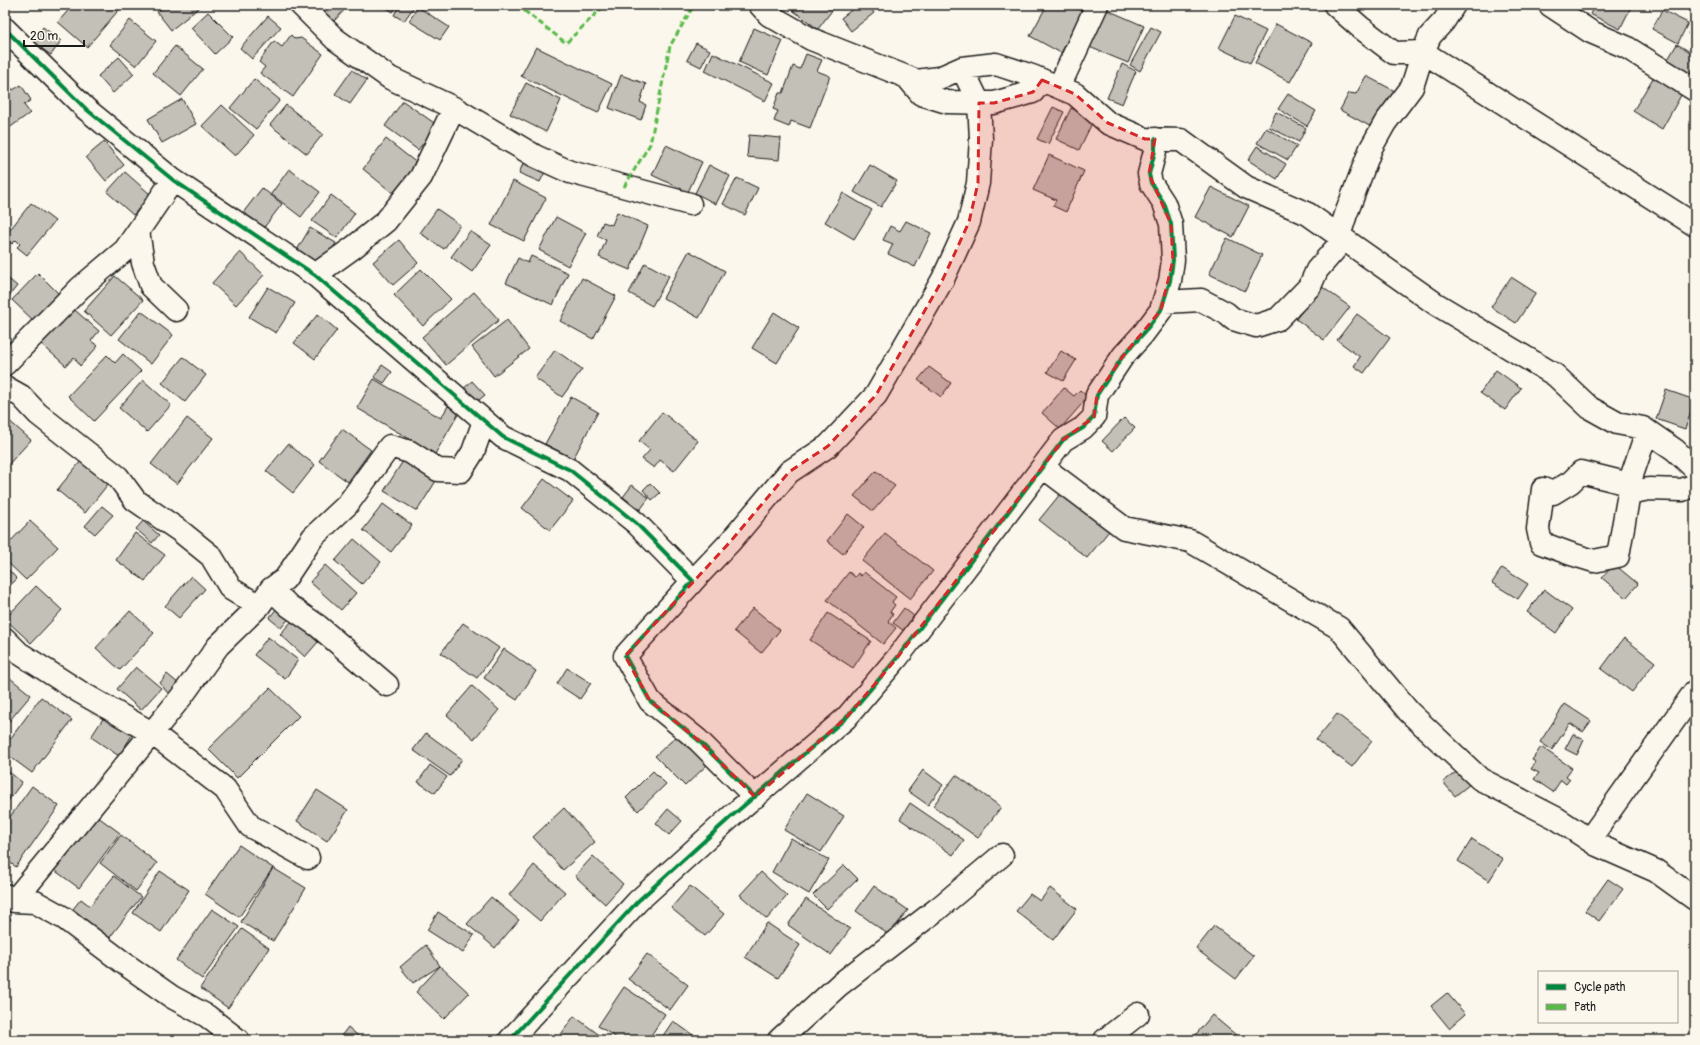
<svg xmlns="http://www.w3.org/2000/svg" width="1700" height="1045" viewBox="0 0 1700 1045" font-family="Pangolin,sans-serif">
  <style>
    .building { fill: #c3c0b8; stroke: #1c1c1c }
    .lines { fill: none; stroke-linecap: round; stroke-linejoin: round }
    .street-casing { stroke: #1c1c1c; stroke-width: 25 }
    .street { stroke: #fbf7ec; stroke-width: 22 }
    .quiet { stroke: #58b947; stroke-width: 3; stroke-dasharray: 6 3; stroke-linecap: butt }
    .cycleway-casing { stroke: #fbf7ec; stroke-width: 6 }
    .cycleway { stroke: #00873e; stroke-width: 4 }
    .marked { fill: #d62828; fill-opacity: 0.2; stroke: #d62828; stroke-width: 3; stroke-dasharray: 8 5; stroke-linejoin: round }
  </style>
  <rect width="100%" height="100%" fill="#fbf7ec"/>
  <filter id="ink" filterUnits="userSpaceOnUse"><feTurbulence type="fractalNoise" baseFrequency=".025" numOctaves="2"/><feDisplacementMap in="SourceGraphic" scale="8" xChannelSelector="R" yChannelSelector="G"/><feConvolveMatrix kernelMatrix="1 2 1 2 8 2 1 2 1" color-interpolation-filters="sRGB"/></filter>
  <g filter="url(#ink)">
    <path class="building" d="M73,5H123L87,47L58,22Z
      M166,5H198L200,7L171,30L157,12Z
      M315,5H349L334,21Z
      M382,5H397L393,12Z
      M400,5H415L404,21L394,15Z
      M793,5H836L818,29L791,9Z
      M858,5H869L874,13L851,31L841,18Z
      M1047,5H1071L1083,12L1061,53L1030,36Z
      M1595,5H1632L1620,29L1590,14Z
      M418,7L449,27L440,40L409,21Z
      M1103,8L1144,26L1128,63L1087,46Z
      M1662,10L1688,23L1678,43L1652,29Z
      M208,12L233,37L215,54L191,28Z
      M268,16L281,27L252,59L240,48Z
      M1235,16L1266,31L1250,63L1219,48Z
      M1695,19V37L1688,34Z
      M130,20L156,41L136,66L110,45Z
      M1276,24L1312,43L1290,82L1255,63Z
      M43,27L61,41L51,55L32,42Z
      M1151,27L1161,32L1140,71L1130,65Z
      M754,28L783,41L768,75L739,62Z
      M291,35L295,39L301,38L323,54L293,97L260,73L265,67L259,62L274,41L282,47Z
      M696,43L710,50L701,67L687,60Z
      M1677,44L1695,55V78L1667,61Z
      M175,46L203,69L181,96L153,73Z
      M536,47L612,84L598,113L521,76Z
      M713,53L774,83L765,101L705,71Z
      M806,54L822,60L817,71L830,76L810,128L791,121L789,127L774,121L778,111L773,109L779,93H783L793,66L800,69Z
      M119,57L134,74L113,93L98,76Z
      M1122,64L1136,71L1122,104L1107,98Z
      M352,70L367,80L350,104L335,94Z
      M1656,73L1684,90L1662,129L1633,111Z
      M621,75L646,84L640,102L646,105L641,120L609,108Z
      M1366,76L1395,91L1375,129L1340,110L1349,93L1356,94Z
      M254,79L280,100L256,129L230,108Z
      M7,82L13,90L21,85L31,100L24,105L30,113L5,131V83Z
      M526,83L561,100L546,132L510,114Z
      M1288,94L1316,111L1307,126L1278,109Z
      M182,99L196,124L162,143L148,119Z
      M403,101L437,125L418,150L385,126Z
      M222,105L254,135L235,156L202,126Z
      M286,105L323,134L307,154L270,125Z
      M1053,107L1064,112L1048,144L1037,139Z
      M1071,108L1094,119L1079,150L1056,139Z
      M1276,112L1306,128L1299,142L1269,127Z
      M1266,128L1297,146L1288,160L1257,143Z
      M749,135L781,138L779,160L747,157Z
      M386,139L418,164L394,194L363,169Z
      M104,142L124,165L106,181L86,157Z
      M666,145L702,162L688,192L652,175Z
      M1257,146L1286,164L1277,179L1248,160Z
      M1049,155L1084,171L1066,212L1053,206L1056,200L1033,190Z
      M526,157L548,166L540,182L519,173Z
      M709,165L730,176L716,204L695,193Z
      M870,165L897,181L881,207L854,192Z
      M289,169L320,192L301,217L271,194Z
      M125,172L151,195L133,215L107,192Z
      M737,178L758,188L745,215L723,204Z
      M513,181L546,198L524,241L491,225Z
      M1211,187L1249,206L1233,237L1195,217Z
      M262,188L282,204L262,230L242,214Z
      M843,193L872,210L854,239L825,222Z
      M331,195L355,213L337,238L312,221Z
      M31,203L55,221L27,255L17,247L20,244L16,240L12,244L5,238V236Z
      M437,209L460,225L444,249L420,233Z
      M617,212L648,226L630,270L599,257L606,240L597,236L603,222L612,225Z
      M556,217L586,233L568,266L539,250Z
      M906,221L931,233L915,267L888,254L893,244L883,240L890,226L900,231Z
      M310,228L336,243L322,266L297,250Z
      M470,231L491,245L472,272L451,257Z
      M1227,238L1262,255L1245,291L1209,274Z
      M399,240L418,263L393,285L373,262Z
      M689,251L725,271L699,318L663,298Z
      M240,252L264,275L236,305L212,283Z
      M531,256L568,273L553,305L506,283L518,258L528,263Z
      M645,263L669,276L652,306L629,293Z
      M421,269L451,299L423,326L394,295Z
      M38,273L63,298L37,324L12,300Z
      M5,276L17,286L5,301Z
      M115,276L143,300L111,335L84,311Z
      M1511,277L1536,293L1516,323L1491,307Z
      M582,278L616,296L593,339L560,321Z
      M1321,286L1350,307L1324,340L1296,319Z
      M268,287L295,303L276,333L249,317Z
      M474,292L499,320L446,365L422,337Z
      M69,305L99,331L91,341L98,346L80,366L74,357L66,366L38,341Z
      M141,311L173,335L151,364L119,339Z
      M774,312L799,328L777,363L752,348Z
      M318,314L337,330L315,359L294,343Z
      M1357,314L1390,338L1364,373L1354,366L1360,357L1337,340Z
      M507,320L529,349L494,376L472,347Z
      M555,350L582,369L562,397L535,378Z
      M1061,351L1076,360L1063,381L1047,372Z
      M123,354L141,371L94,421L68,396L107,355L115,363Z
      M183,357L206,375L185,402L162,383Z
      M382,365L392,372L384,383L374,377Z
      M929,367L951,383L941,397L918,380Z
      M1496,370L1521,388L1505,410L1480,393Z
      M374,379L441,418L448,406L459,413L435,454L357,408Z
      M143,380L171,405L147,432L119,408Z
      M472,381L485,395L473,405L461,391Z
      M1064,388L1074,396L1080,390L1088,397L1060,429L1042,413Z
      M1666,390L1695,400L1685,429L1656,419Z
      M571,397L598,412L573,459L545,444Z
      M662,412L698,441L674,471L660,460L654,468L642,459L650,450L639,441Z
      M6,418L31,440L6,467L5,466Z
      M187,418L213,438L177,484L151,464Z
      M1124,418L1135,428L1113,451L1102,441Z
      M342,429L371,450L348,482L319,461Z
      M288,444L315,465L293,493L266,471Z
      M81,461L108,484L85,513L57,490Z
      M403,461L436,481L417,511L384,491Z
      M876,471L895,486L873,511L854,496Z
      M544,479L573,501L550,530L522,508Z
      M650,483L660,493L652,500L643,490Z
      M632,485L649,498L640,510L623,497Z
      M1061,493L1109,531L1087,558L1039,520Z
      M383,504L412,525L391,552L363,530Z
      M102,506L113,515L95,534L85,526Z
      M848,514L864,527L843,554L827,541Z
      M30,521L58,547L26,580L5,560V547Z
      M143,521L159,535L152,543L136,529Z
      M135,533L165,555L145,581L116,560Z
      M885,533L933,571L910,599L862,561Z
      M354,539L381,562L362,584L335,561Z
      M1614,564L1638,584L1626,598L1602,578Z
      M325,565L356,593L341,610L310,582Z
      M5,566L17,579L5,590Z
      M1502,568L1528,584L1518,599L1492,583Z
      M849,572L855,577L858,573L861,576L864,572L896,597L892,602L895,605L890,612L893,614L888,621L896,628L883,644L827,600Z
      M191,576L205,589L179,618L165,606Z
      M36,586L62,610L31,643L5,619Z
      M1544,589L1572,610L1556,633L1527,612Z
      M278,607L290,617L281,628L269,618Z
      M753,608L780,630L761,653L734,631Z
      M904,608L915,617L904,631L893,623Z
      M130,611L154,633L120,670L96,648Z
      M828,613L871,641L853,668L810,640Z
      M294,619L318,642L305,657L280,634Z
      M463,623L499,648L477,678L441,653Z
      M268,637L298,660L285,679L254,655Z
      M1624,638L1655,662L1632,692L1601,669Z
      M504,649L536,671L517,700L484,678Z
      M136,667L161,688L141,710L117,689Z
      M567,668L591,683L580,699L557,684Z
      M5,674L31,695L5,726Z
      M167,674L179,684L170,696L160,683Z
      M472,686L499,710L474,739L447,715Z
      M270,688L299,716L237,778L208,749Z
      M41,697L72,720L32,773L5,753V746Z
      M1565,704L1591,721L1583,732L1570,723L1552,750L1540,742Z
      M106,714L134,732L119,756L91,737Z
      M1337,714L1372,741L1352,767L1316,740Z
      M426,733L462,759L450,776L413,750Z
      M680,733L710,762L685,786L655,756Z
      M1573,734L1584,740L1577,755L1565,749Z
      M1541,747L1572,768L1566,776L1570,779L1566,784L1561,780L1553,792L1534,779L1539,773L1531,769L1536,762L1532,760Z
      M430,765L447,777L435,793L418,782Z
      M5,769L22,782L5,805Z
      M923,770L943,785L928,805L908,791Z
      M1459,770L1470,784L1455,796L1443,782Z
      M653,771L666,784L638,811L626,798Z
      M956,775L1001,807L978,838L933,806Z
      M32,786L59,806L16,867L5,859V824Z
      M317,790L348,810L327,841L297,821Z
      M807,793L844,816L821,852L784,830Z
      M910,803L964,840L953,855L900,819Z
      M564,808L595,842L563,870L533,837Z
      M668,809L682,821L669,835L656,823Z
      M90,811L120,833L79,888L50,867Z
      M121,835L157,863L136,891L100,863Z
      M791,838L829,860L809,894L772,872Z
      M1472,839L1503,859L1489,881L1458,861Z
      M239,845L273,868L239,917L205,894Z
      M593,856L623,884L605,904L575,876Z
      M534,865L565,892L540,921L509,895Z
      M844,865L858,879L827,909L813,895Z
      M273,868L306,888L273,941L241,922Z
      M160,871L189,890L161,932L133,913Z
      M761,872L787,896L767,919L740,895Z
      M114,876L141,897L107,941L80,920L83,917L73,909L81,899L90,906Z
      M1608,879L1623,889L1599,921L1585,911Z
      M690,886L724,914L705,936L671,908Z
      M874,886L908,910L889,935L856,911Z
      M1050,888L1077,909L1053,940L1016,911L1030,894L1040,901Z
      M491,897L519,920L495,948L467,924Z
      M806,899L850,929L831,955L788,925Z
      M212,909L239,927L202,979L176,960Z
      M438,912L474,935L463,953L427,930Z
      M5,914L11,919L5,927Z
      M767,923L800,945L778,978L745,957Z
      M1214,926L1254,956L1236,979L1196,949Z
      M242,929L269,948L228,1008L200,988Z
      M426,945L440,966L413,983L400,967Z
      M647,954L688,985L670,1010L628,979Z
      M440,966L469,993L444,1019L416,992Z
      M624,987L665,1014L648,1040H620L598,1026Z
      M1447,993L1465,1014L1449,1028L1431,1006Z
      M1212,1015L1242,1040H1196L1193,1038Z
      M574,1016L606,1040H557Z
      M673,1021L700,1040H660Z
      M348,1027L363,1040H338Z"/>
    <g class="lines">
      <g class="street-casing">
        <path id="street" d="M301,5L335,39L390,78L454,108L535,156L570,172L690,204
          M760,5L769,15L811,39L917,81L939,78L962,68L996,64L1032,76L1075,94L1108,123L1145,139L1181,140L1246,187L1308,214L1436,304L1555,375L1590,408L1617,423L1643,428L1675,450L1695,469
          M1335,5L1360,27L1394,53L1423,52L1695,225
          M1550,5L1591,32L1626,47L1695,90
          M5,29L86,109L173,180L315,275L503,437L570,470L636,523L693,581L625,656L650,701L698,740L755,797
          M907,77L921,94L947,102L994,103L1033,92L1042,80
          M1059,87L1097,5
          M138,231L143,263L151,286L176,310
          M1339,236L1346,214L1371,148L1385,123L1412,87L1423,52L1430,36L1444,21L1454,5
          M315,275L354,247L386,221L421,177L454,108
          M1164,302L1201,300L1226,313L1233,319L1256,326L1278,319L1310,286L1317,270L1344,239
          M5,364L80,288L125,250L173,180
          M5,387L21,396L38,414L118,477L135,500L180,531L211,556L231,589L259,606
          M1647,431L1629,484L1581,472L1571,482L1553,493L1543,489L1538,529L1541,543L1571,554L1594,561L1618,556L1629,493L1649,489L1682,490L1695,485
          M1043,467L1124,528L1190,541L1339,628L1409,712L1480,779L1556,818L1597,845L1656,871L1695,899
          M693,581L730,542L789,472L828,446L876,395L943,279L969,222L978,183L981,139L979,103L962,68
          M271,589L285,579L313,537L347,505L390,446L410,452L438,470L461,471L473,452L484,421
          M5,639L19,653L80,692L152,733L225,789L250,826L308,858
          M1589,840L1695,691
          M5,895L14,901L35,902L64,918L125,964L172,997L207,1016L238,1040
          M14,901L152,733L182,696L218,646L259,606L271,589L289,606L318,626L387,685
          M510,1040L638,901L733,815L846,718L897,658L1063,440L1083,428L1094,417L1097,395L1123,356L1143,334L1161,310L1170,281L1173,260L1171,224L1164,203L1151,183L1149,174L1155,151V139
          M779,1040L839,985L940,907L1002,855
          M1105,1040L1138,1014"/>
      </g>
      <use href="#street" class="street"/>
      <path class="quiet" d="M517,5L566,43L605,5
        M624,187L650,144L670,46L694,5"/>
      <g class="cycleway-casing">
        <path id="cycleway" d="M5,29L86,109L173,180L315,275L503,437L570,470L636,523L693,581L625,656L650,701L698,740L755,797
          M510,1040L638,901L733,815L846,718L897,658L1063,440L1083,428L1094,417L1097,395L1123,356L1143,334L1161,310L1170,281L1173,260L1171,224L1164,203L1151,183L1149,174L1155,151V139"/>
      </g>
      <use href="#cycleway" class="cycleway"/>
    </g>
  </g>
  <path class="marked" d="M1042,80L1075,94L1108,123L1145,139H1155L1149,174L1171,224L1173,260L1161,310L1123,356L1097,395L1094,417L1063,440L897,658L846,718L755,797L698,740L650,701L625,656L730,542L789,472L828,446L876,395L943,279L969,222L978,183L979,103H994L1033,92Z"/>
  <rect width="1700" height="1045" fill="none" stroke="#fbf7ec" stroke-width="20"/>
  <rect x="10" y="10" width="1680" height="1025" fill="none" stroke="#1c1c1c" stroke-width="1.5" filter="url(#ink)"/>
  <rect x="1538" y="971" width="140" height="52" fill="#fbf7ec" stroke="#a29f99"/>
  <rect x="1546" y="984" width="20" height="6" fill="#00873e" stroke="#a29f99"/>
  <text x="1574" y="991" font-size="12" fill="#1c1c1c">Cycle path</text>
  <rect x="1546" y="1004" width="20" height="6" fill="#58b947" stroke="#a29f99"/>
  <text x="1574" y="1011" font-size="12" fill="#1c1c1c">Path</text>
  <path d="M24 40v6h60v-6" fill="none" stroke="#1c1c1c" stroke-width="2"/>
  <text x="30" y="40" font-size="12" fill="#1c1c1c" stroke="#fbf7ec" stroke-width="3" paint-order="stroke">20 m</text>
</svg>
